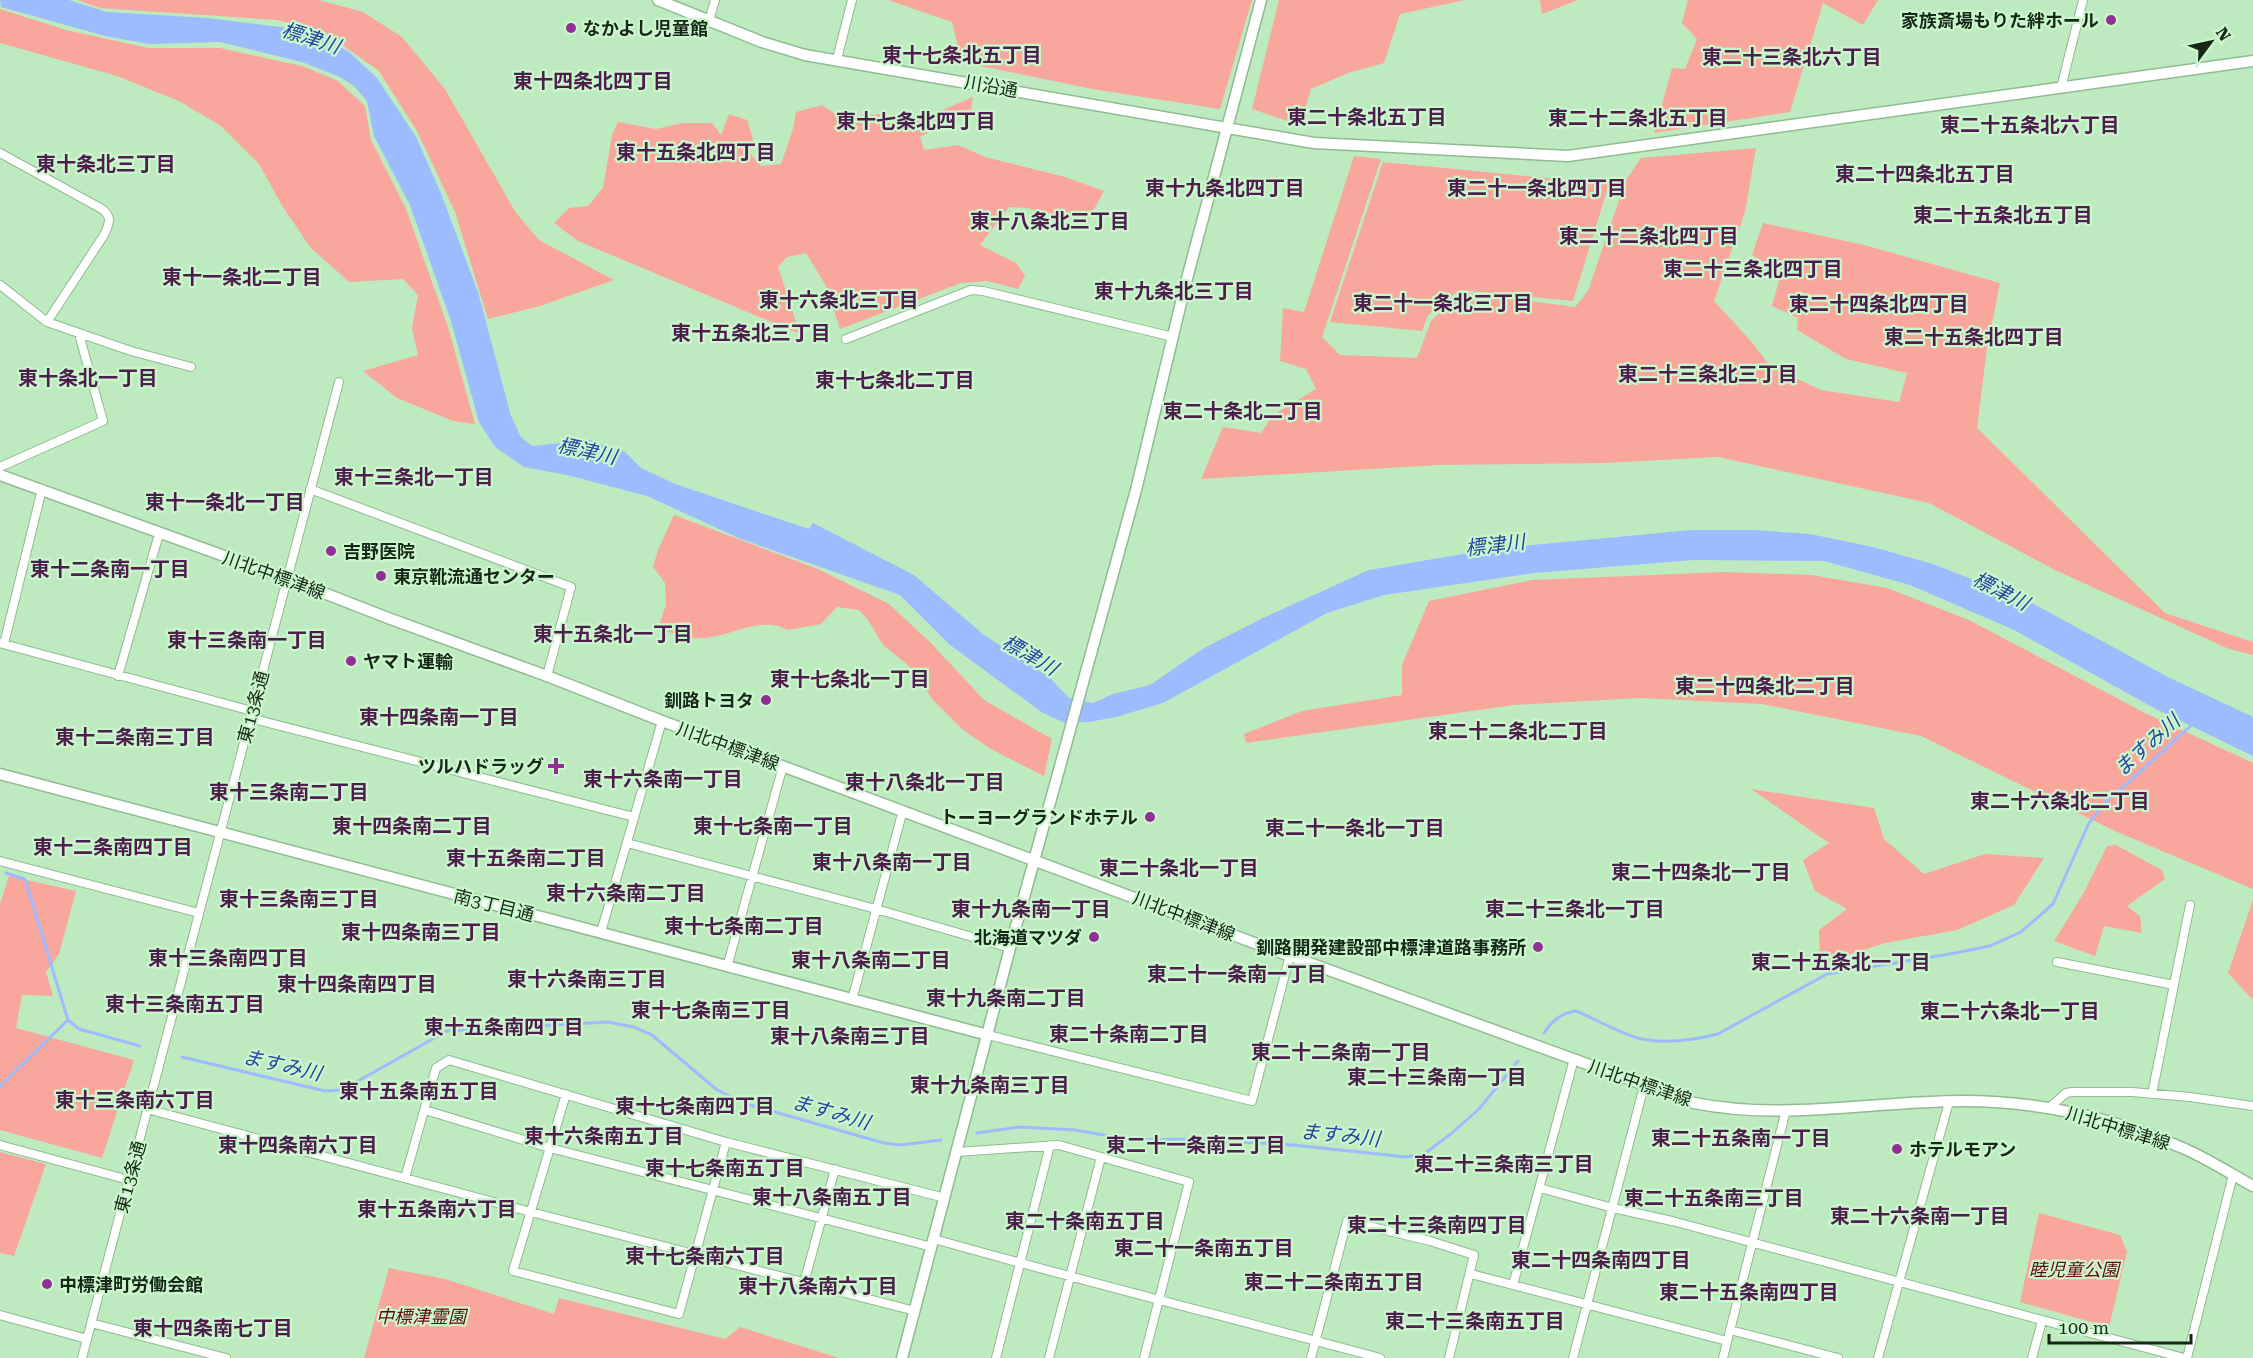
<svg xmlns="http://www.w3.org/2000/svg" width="2253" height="1358" viewBox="0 0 2253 1358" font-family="'Roboto Serif','Noto Sans JP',serif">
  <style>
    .green { fill: #f9a69d }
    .water { fill: #9dbbff }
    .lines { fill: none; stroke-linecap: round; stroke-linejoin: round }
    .stream { stroke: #9dbbff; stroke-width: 3 }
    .street-casing { stroke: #90bb92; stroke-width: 10 }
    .secondary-casing { stroke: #90bb92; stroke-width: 13 }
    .street { stroke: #fff; stroke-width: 8 }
    .secondary { stroke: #fff; stroke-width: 10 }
    .poi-dot { fill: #922f97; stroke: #cbf7cc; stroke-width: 2 }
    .labels { text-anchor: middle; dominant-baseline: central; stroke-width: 4.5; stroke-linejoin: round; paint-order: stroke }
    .poi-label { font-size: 18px; font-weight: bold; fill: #162718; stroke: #cbf7cc; text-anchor: end }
    .street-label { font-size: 18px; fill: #162718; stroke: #cbf7cc }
    .park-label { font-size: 18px; font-style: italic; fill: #66050b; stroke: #cbf7cc }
    .water-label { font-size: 20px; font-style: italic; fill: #2544a3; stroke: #cbf7cc }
    .neighbourhood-label { font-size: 20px; font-weight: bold; fill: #4d1d4e; stroke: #cbf7cc }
  </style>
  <rect width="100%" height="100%" fill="#beeac0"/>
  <path class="green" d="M77,0H319L363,12L402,37L445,89L516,213L539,240L614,280L540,306L488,319L455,212L417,131L379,71L323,31L277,20L100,8Z
    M888,0H1252L1220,109L1092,89L966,63L959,51L952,22Z
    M1279,0H1465L1400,14L1384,63L1348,73L1311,89L1300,125L1252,109Z
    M1540,0H1578L1542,14Z
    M1688,0H1878L1863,25L1823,3L1790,112L1654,133L1672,68L1685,69L1697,39L1682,23Z
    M0,9L66,30L149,48H220L302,66L338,81L365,106L371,140L406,209L448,327L475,424L453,421L397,398L363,371L418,355L412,328L418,295L403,279L349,282L310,247L281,204L259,164L221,126L179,101L117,76L0,43Z
    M973,97L971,110L920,137L924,150L958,145L985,157L1065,177L1104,191L1087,222L1027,208L1009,207L980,245L1016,263L1025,276L1018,289L987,281L961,283L840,329L826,286L806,253L787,257L778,267L800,334L578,241L554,223L569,208L588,206L603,188L612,135L618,122L656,129L683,123H712L721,135L729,114L747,120L753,139L750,153L761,166L781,164L793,129L796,112L822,105L838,116L887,114L893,131Z
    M1756,148L1745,212L1714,301L1750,340L1770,366L1821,390L1899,402L1907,373L1846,359L1797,330L1798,318L1772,306L1781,273L1752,255L1763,223L1864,245L2000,283L1987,348L1977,428L2165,613L2253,642V655L2229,649L2055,570L1929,503L1718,457L1604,463L1438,465L1201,479L1223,427L1261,433L1273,415L1316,389L1306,369L1280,361L1283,308L1304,312L1354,156L1381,159L1322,337L1340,355L1417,358L1431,321L1461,292L1575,307L1588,291L1626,180L1641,158Z
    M1383,162L1609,184L1573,301L1460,290L1428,315L1422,331L1330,322Z
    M674,515L818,569L889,604L930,642L984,700L1052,739L1044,776L991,749L963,730L933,700L909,666L883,645L868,620L859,610L837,607L821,624L788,630C762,615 732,636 705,638C687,639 674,634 658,628L666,605L665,583L653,567L658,550Z
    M1724,572L1812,575L1887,588L1969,620L2145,713L2253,763V889L2117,832L1921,736L1762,704L1641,698L1514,705L1246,743L1244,734L1302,711L1402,695V665L1429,601L1532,580Z
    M1751,789L1874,808L1884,839L1924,874L1985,854L2044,858L2014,905L1957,930L1885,943L1820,964L1819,930L1847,909L1815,891L1803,860L1829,843Z
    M2116,845L2162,870L2165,879L2127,906L2140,916L2142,933L2104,926L2095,956L2054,941L2083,894L2107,846Z
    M9,876L76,891L59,954L46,972L53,996L22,995L16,1028L134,1060L102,1158L0,1130V904Z
    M2253,900V1000L2228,973Z
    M0,1152L46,1164L14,1256L0,1253Z
    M2039,1213L2120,1235L2127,1252L2109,1327L2020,1302Z
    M389,1268L445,1279L554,1314L559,1298L725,1339L740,1327L839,1358H364Z"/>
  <path class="water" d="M0,0H69L107,12L208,18L281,27L321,35L349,52L377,78L416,137L440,191L478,292L511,416L521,437L532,446L590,440L625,452L641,468L675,484L809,529L813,523L914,575L984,635L1049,677L1069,698L1093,703L1113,694L1150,685L1204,648L1263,618L1369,570L1463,554L1522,546L1691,530H1754L1810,534L1873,547L1933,564L2030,602L2168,677L2253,717V756L2152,707L2014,630L1910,585L1824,561L1694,560L1534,573L1384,595L1327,613L1163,703L1116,717L1089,722L1065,723L1043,713L950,645L900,595L741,539L647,496L567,475L524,467L495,447L479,422L451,321L410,205L374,136L367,101L354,86L340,77L302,62L220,42L149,44L105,36L1,7Z"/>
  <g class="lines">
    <path class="stream" d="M6,873L25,879L68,1020
      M68,1020L79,1029L140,1046
      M1544,1033C1552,1021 1561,1013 1576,1011C1596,1019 1622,1035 1642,1039C1667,1044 1694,1040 1718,1034L1827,974L1950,954L1990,946L2021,932L2053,904L2089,823L2105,803L2193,724
      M182,1057L325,1091L342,1090L447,1031L608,1022L634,1027L652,1035L717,1090L750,1105L884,1143L901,1145L941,1140
      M0,1086L68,1020
      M977,1133L1020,1127L1075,1130L1132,1140L1188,1139L1293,1145L1406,1157L1424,1154L1452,1133L1479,1109L1518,1061"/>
    <g class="street-casing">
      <path id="street" d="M709,21L715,0
        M837,59L852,0
        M2061,88L2083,0
        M0,153L102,209C113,217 109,224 104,235L47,322
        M0,285L47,322L131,351L191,367
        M846,339L971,290L983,291L1173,337
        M0,467L103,421L79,334
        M310,489L571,587L547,676
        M0,643L252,711
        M4,644L42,489
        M118,676L159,534
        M250,718L634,817
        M627,843L876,909L1010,948
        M0,861L199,913
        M601,932L662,721
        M2057,962L2174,985
        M727,967L783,766
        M852,1000L903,810
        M988,1035L1252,1101L1290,955
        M566,1094L513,1271L679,1314L726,1142
        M2152,1094L2190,905
        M2049,1108L2066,1093L2072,1092H2132L2190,1097L2253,1106
        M147,1109L531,1212L915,1311
        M425,1110L550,1148L932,1247
        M0,1145L129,1180
        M957,1152L1059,1145L1189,1182L1144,1358
        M405,1178L436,1068L449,1060L726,1142L945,1198
        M1540,1188L1613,1208L1672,1221L2184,1358
        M934,1239C1082,1281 1231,1318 1380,1358
        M1471,1274L1727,1341
        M804,1283L835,1169
        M1513,1285L1574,1059
        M0,1315L87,1339
        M91,1323L226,1358
        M1730,1330L1838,1358
        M82,1358L339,382
        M996,1358L1050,1145
        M1049,1358L1101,1157
        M1311,1358L1347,1221L1430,1241L1474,1255L1449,1358
        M1573,1358L1644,1086
        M1723,1358L1786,1110
        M1878,1358L1949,1102
        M2032,1358L2042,1321
        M2187,1358L2233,1175"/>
    </g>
    <g class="secondary-casing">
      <path id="secondary" d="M658,0L762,42L805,55L1314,143L1568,156L2253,61
        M0,475L288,579L388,618L547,676L662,721L1249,941L1694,1103C1783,1121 1874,1101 1963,1101C2039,1101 2116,1119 2185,1149C2208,1159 2231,1174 2253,1186
        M0,774L988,1035
        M902,1358L1010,948L1136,490L1185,286L1261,0"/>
    </g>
    <use href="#street" class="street"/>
    <use href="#secondary" class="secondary"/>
  </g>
  <g class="poi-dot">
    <circle cx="2111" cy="20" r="6"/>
    <circle cx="571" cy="28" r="6"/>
    <circle cx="331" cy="551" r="6"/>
    <circle cx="381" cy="576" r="6"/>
    <circle cx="351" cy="661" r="6"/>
    <circle cx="766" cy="700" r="6"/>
    <path d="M553 757h6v6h6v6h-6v6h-6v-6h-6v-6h6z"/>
    <circle cx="1150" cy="817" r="6"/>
    <circle cx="1094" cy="937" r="6"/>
    <circle cx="1538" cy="947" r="6"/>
    <circle cx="1897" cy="1149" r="6"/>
    <circle cx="47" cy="1284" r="6"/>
  </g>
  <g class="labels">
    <g class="poi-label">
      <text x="2099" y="20">家族斎場もりた絆ホール</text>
      <text x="583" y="28" text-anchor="start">なかよし児童館</text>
      <text x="343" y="551" text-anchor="start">吉野医院</text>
      <text x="393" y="576" text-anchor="start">東京靴流通センター</text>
      <text x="363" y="661" text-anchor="start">ヤマト運輸</text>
      <text x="754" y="700">釧路トヨタ</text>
      <text x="544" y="766">ツルハドラッグ</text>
      <text x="1138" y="817">トーヨーグランドホテル</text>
      <text x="1082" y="937">北海道マツダ</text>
      <text x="1526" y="947">釧路開発建設部中標津道路事務所</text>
      <text x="1909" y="1149" text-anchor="start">ホテルモアン</text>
      <text x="59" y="1284" text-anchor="start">中標津町労働会館</text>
    </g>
    <g class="street-label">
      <text transform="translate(991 86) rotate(10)">川沿通</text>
      <text transform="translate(274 575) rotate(20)">川北中標津線</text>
      <text transform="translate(253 707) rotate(-75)">東13条通</text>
      <text transform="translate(728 746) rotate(20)">川北中標津線</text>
      <text transform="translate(494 905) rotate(14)">南3丁目通</text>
      <text transform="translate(1184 916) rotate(21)">川北中標津線</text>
      <text transform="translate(1640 1083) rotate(19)">川北中標津線</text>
      <text transform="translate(2118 1128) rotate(17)">川北中標津線</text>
      <text transform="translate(130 1177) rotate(-75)">東13条通</text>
    </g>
    <g class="park-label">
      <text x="2074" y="1269">睦児童公園</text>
      <text x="421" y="1316">中標津霊園</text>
    </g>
    <g class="water-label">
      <text transform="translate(311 38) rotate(18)">標津川</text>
      <text transform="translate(587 451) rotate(12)">標津川</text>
      <text transform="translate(1495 545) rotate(-7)">標津川</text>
      <text transform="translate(2001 591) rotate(27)">標津川</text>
      <text transform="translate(1030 655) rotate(30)">標津川</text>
      <text transform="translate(2147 745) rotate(-42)">ますみ川</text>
      <text transform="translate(282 1065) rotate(13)">ますみ川</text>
      <text transform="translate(831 1112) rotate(16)">ますみ川</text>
      <text transform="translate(1340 1135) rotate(6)">ますみ川</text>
    </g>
    <g class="neighbourhood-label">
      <text x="962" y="55">東十七条北五丁目</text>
      <text x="1792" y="57">東二十三条北六丁目</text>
      <text x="593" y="81">東十四条北四丁目</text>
      <text x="1367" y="117">東二十条北五丁目</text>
      <text x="1638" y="118">東二十二条北五丁目</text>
      <text x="916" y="121">東十七条北四丁目</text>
      <text x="2030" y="125">東二十五条北六丁目</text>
      <text x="696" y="152">東十五条北四丁目</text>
      <text x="106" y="164">東十条北三丁目</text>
      <text x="1925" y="174">東二十四条北五丁目</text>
      <text x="1225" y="188">東十九条北四丁目</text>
      <text x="1537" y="188">東二十一条北四丁目</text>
      <text x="2003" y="215">東二十五条北五丁目</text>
      <text x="1050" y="221">東十八条北三丁目</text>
      <text x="1649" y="236">東二十二条北四丁目</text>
      <text x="1753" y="269">東二十三条北四丁目</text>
      <text x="242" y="277">東十一条北二丁目</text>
      <text x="1174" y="291">東十九条北三丁目</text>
      <text x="839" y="300">東十六条北三丁目</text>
      <text x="1443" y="303">東二十一条北三丁目</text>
      <text x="1879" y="304">東二十四条北四丁目</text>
      <text x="751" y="333">東十五条北三丁目</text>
      <text x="1974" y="337">東二十五条北四丁目</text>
      <text x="1708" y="374">東二十三条北三丁目</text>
      <text x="88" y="378">東十条北一丁目</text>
      <text x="895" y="380">東十七条北二丁目</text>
      <text x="1243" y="411">東二十条北二丁目</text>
      <text x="414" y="477">東十三条北一丁目</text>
      <text x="225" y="502">東十一条北一丁目</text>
      <text x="110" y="569">東十二条南一丁目</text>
      <text x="613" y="634">東十五条北一丁目</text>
      <text x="247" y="640">東十三条南一丁目</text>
      <text x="850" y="679">東十七条北一丁目</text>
      <text x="1765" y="686">東二十四条北二丁目</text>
      <text x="439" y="717">東十四条南一丁目</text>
      <text x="1518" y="731">東二十二条北二丁目</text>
      <text x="135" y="737">東十二条南三丁目</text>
      <text x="663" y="779">東十六条南一丁目</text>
      <text x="925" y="782">東十八条北一丁目</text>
      <text x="289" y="792">東十三条南二丁目</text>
      <text x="2060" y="801">東二十六条北二丁目</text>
      <text x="412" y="826">東十四条南二丁目</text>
      <text x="773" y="826">東十七条南一丁目</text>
      <text x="1355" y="828">東二十一条北一丁目</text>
      <text x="113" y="847">東十二条南四丁目</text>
      <text x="526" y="858">東十五条南二丁目</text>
      <text x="892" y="862">東十八条南一丁目</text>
      <text x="1179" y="868">東二十条北一丁目</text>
      <text x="1701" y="872">東二十四条北一丁目</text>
      <text x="626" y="893">東十六条南二丁目</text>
      <text x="299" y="899">東十三条南三丁目</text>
      <text x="1031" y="909">東十九条南一丁目</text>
      <text x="1575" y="909">東二十三条北一丁目</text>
      <text x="744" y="926">東十七条南二丁目</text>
      <text x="421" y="932">東十四条南三丁目</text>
      <text x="228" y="958">東十三条南四丁目</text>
      <text x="871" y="960">東十八条南二丁目</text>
      <text x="1841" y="962">東二十五条北一丁目</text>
      <text x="1237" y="974">東二十一条南一丁目</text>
      <text x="587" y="979">東十六条南三丁目</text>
      <text x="357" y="984">東十四条南四丁目</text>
      <text x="1006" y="998">東十九条南二丁目</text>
      <text x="185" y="1004">東十三条南五丁目</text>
      <text x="711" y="1010">東十七条南三丁目</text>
      <text x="2010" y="1011">東二十六条北一丁目</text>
      <text x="504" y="1027">東十五条南四丁目</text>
      <text x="1129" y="1034">東二十条南二丁目</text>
      <text x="850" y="1036">東十八条南三丁目</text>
      <text x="1341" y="1052">東二十二条南一丁目</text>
      <text x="1437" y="1077">東二十三条南一丁目</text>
      <text x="990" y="1085">東十九条南三丁目</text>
      <text x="419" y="1091">東十五条南五丁目</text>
      <text x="135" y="1100">東十三条南六丁目</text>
      <text x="695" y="1106">東十七条南四丁目</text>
      <text x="604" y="1136">東十六条南五丁目</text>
      <text x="1741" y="1138">東二十五条南一丁目</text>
      <text x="298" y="1145">東十四条南六丁目</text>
      <text x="1196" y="1145">東二十一条南三丁目</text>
      <text x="1504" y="1164">東二十三条南三丁目</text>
      <text x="725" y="1168">東十七条南五丁目</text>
      <text x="832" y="1197">東十八条南五丁目</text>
      <text x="1714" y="1198">東二十五条南三丁目</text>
      <text x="437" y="1209">東十五条南六丁目</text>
      <text x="1920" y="1216">東二十六条南一丁目</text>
      <text x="1085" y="1221">東二十条南五丁目</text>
      <text x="1437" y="1225">東二十三条南四丁目</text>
      <text x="1204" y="1248">東二十一条南五丁目</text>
      <text x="705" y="1256">東十七条南六丁目</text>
      <text x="1601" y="1260">東二十四条南四丁目</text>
      <text x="1334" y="1282">東二十二条南五丁目</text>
      <text x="818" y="1286">東十八条南六丁目</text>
      <text x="1749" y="1292">東二十五条南四丁目</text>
      <text x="1475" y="1321">東二十三条南五丁目</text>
      <text x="213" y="1328">東十四条南七丁目</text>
    </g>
  </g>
  <g transform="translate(2211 42) rotate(57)" stroke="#cbf7cc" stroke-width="4.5" paint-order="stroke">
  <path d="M0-4.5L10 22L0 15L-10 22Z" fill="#162718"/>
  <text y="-9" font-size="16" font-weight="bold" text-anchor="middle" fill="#162718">N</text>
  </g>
  <path d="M2049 1334v9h142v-9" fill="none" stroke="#162718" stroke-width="3"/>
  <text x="2058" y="1334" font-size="18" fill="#162718" stroke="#cbf7cc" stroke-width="4.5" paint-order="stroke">100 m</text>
</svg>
